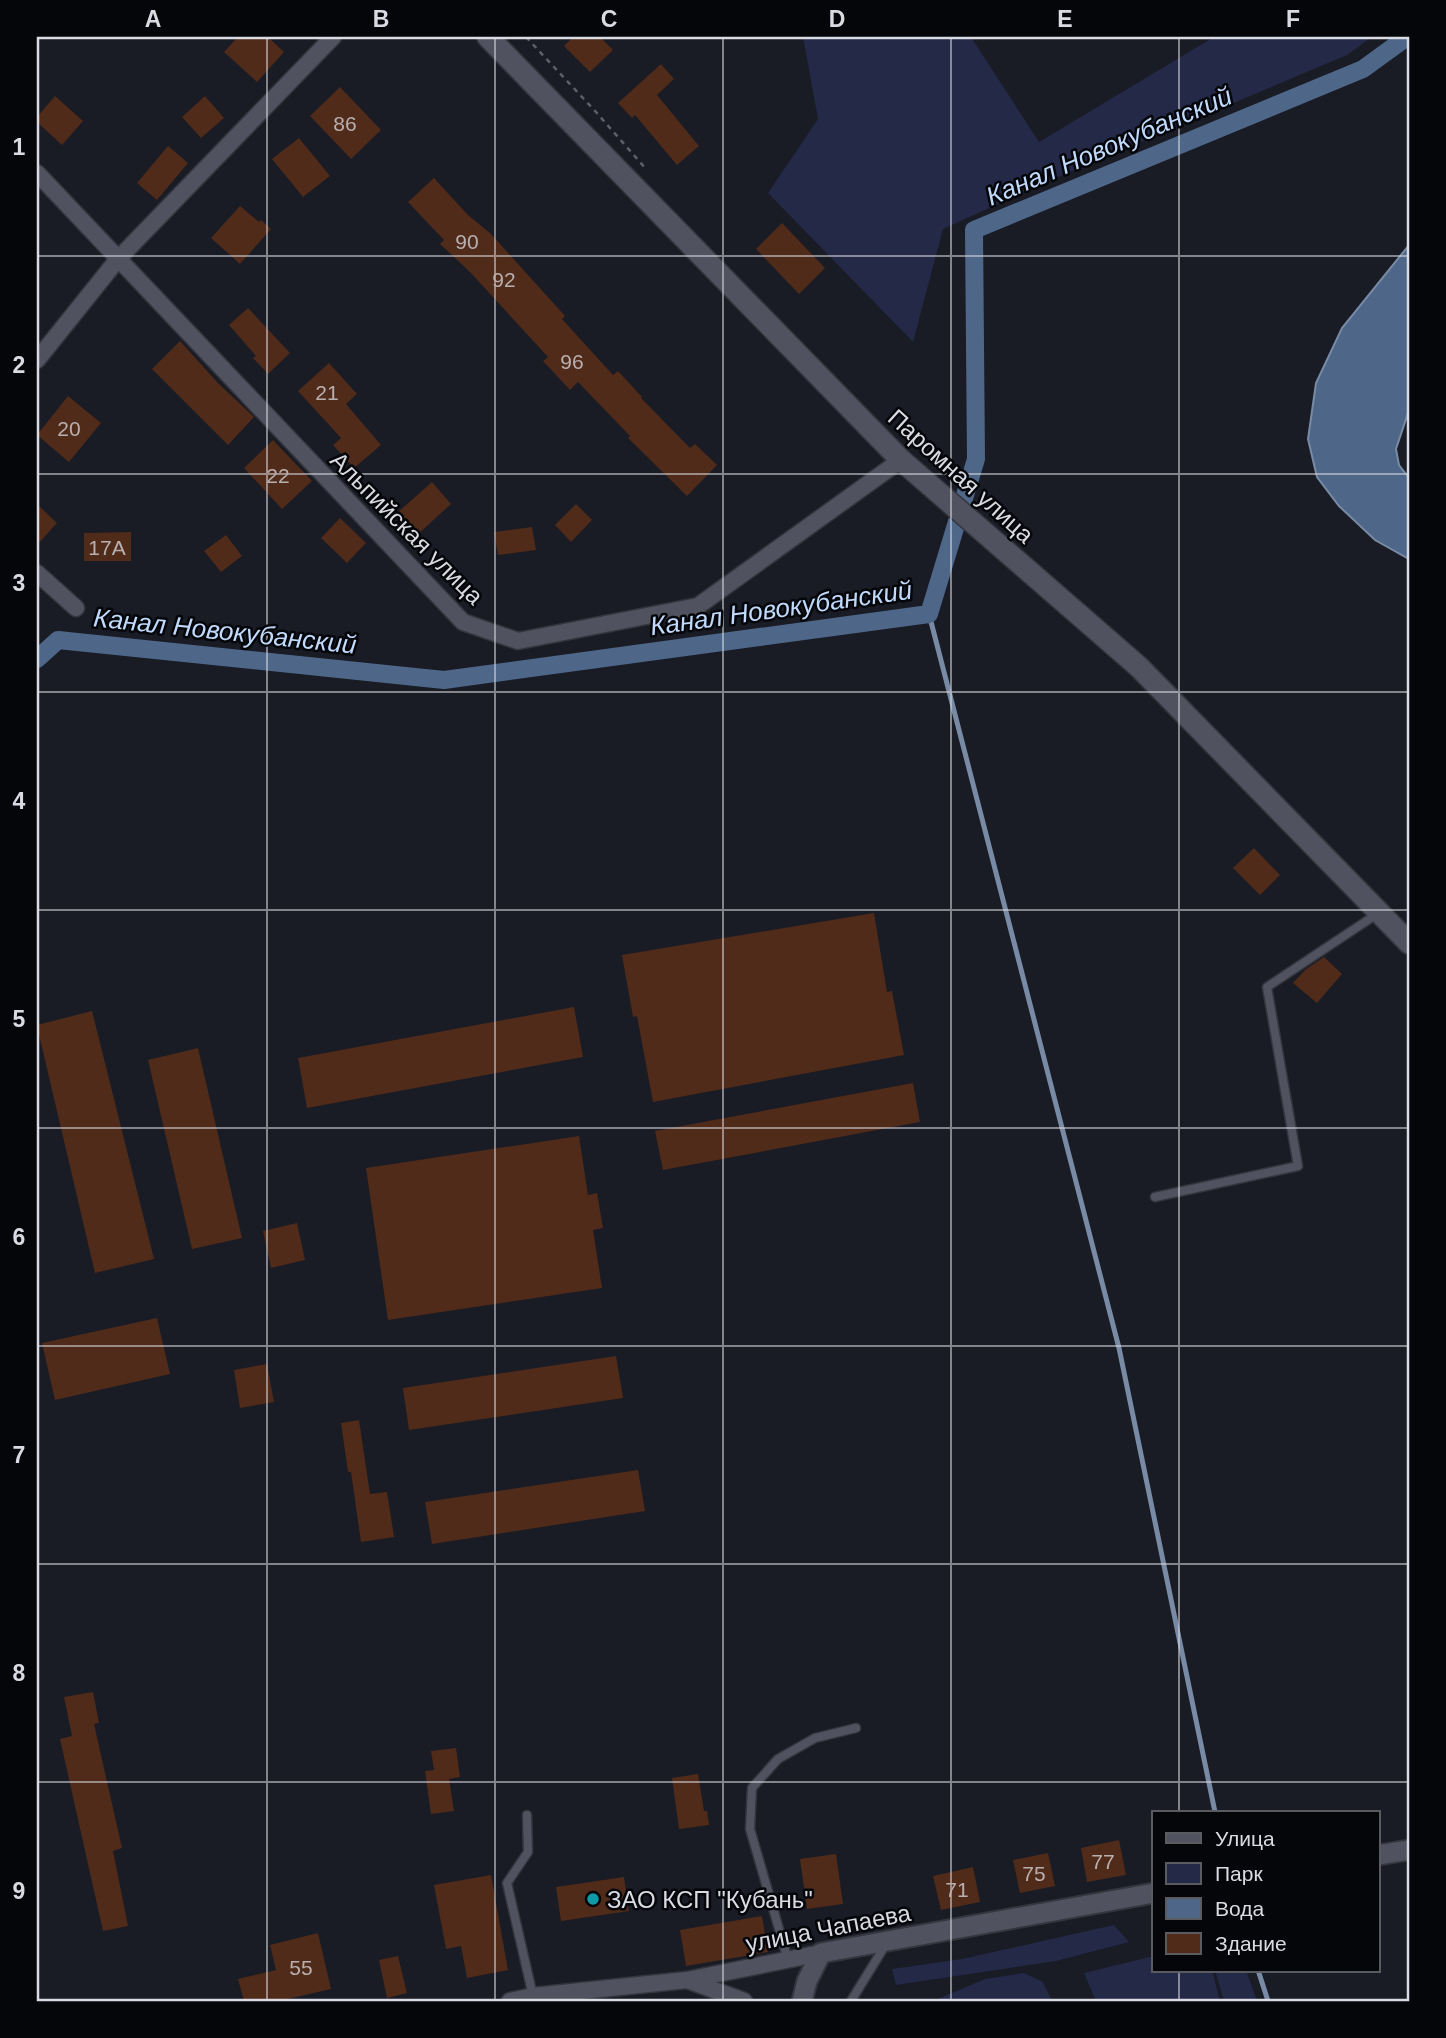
<svg xmlns="http://www.w3.org/2000/svg" width="1446" height="2038" viewBox="0 0 1446 2038" font-family="Helvetica,sans-serif">
  <style>
    .green { fill: #242948 }
    .water { fill: #4e6789; stroke: #788aa4; stroke-width: 2 }
    .lines { fill: none; stroke-linecap: round; stroke-linejoin: round }
    .stream { stroke: #788aa4; stroke-width: 5 }
    .canal { stroke: #4e6789; stroke-width: 18 }
    .building { fill: #502b19 }
    .service-casing { stroke: #34353d; stroke-width: 11 }
    .minor-casing { stroke: #34353d; stroke-width: 19 }
    .tertiary-casing { stroke: #34353d; stroke-width: 23 }
    .secondary-casing { stroke: #34353d; stroke-width: 24 }
    .path { stroke: #5e5f68; stroke-width: 2.5; stroke-dasharray: 5 5; stroke-linecap: butt }
    .service { stroke: #50535f; stroke-width: 8 }
    .minor { stroke: #50535f; stroke-width: 16 }
    .tertiary { stroke: #50535f; stroke-width: 19 }
    .secondary { stroke: #50535f; stroke-width: 21 }
    .grid { fill: none; stroke: #dadbe2; stroke-width: 2; stroke-opacity: 0.55 }
    .culture-dot { fill: #0f9aa8; stroke: #05060a; stroke-width: 2.5 }
    .labels { text-anchor: middle; dominant-baseline: central; stroke-width: 5; stroke-linejoin: round; paint-order: stroke }
    .number-label { font-size: 21px; fill: #b8afb0 }
    .street-label { font-size: 24px; fill: #dadbe2; stroke: #05060a }
    .poi-label { font-size: 24px; fill: #dadbe2; stroke: #05060a; text-anchor: start }
    .water-label { font-size: 26px; font-style: italic; fill: #c1dafc; stroke: #05060a }
    .neatline { fill: none; stroke: #dadbe2; stroke-width: 2.5 }
    .grid-label { font-size: 23px; text-anchor: middle; font-weight: bold; fill: #dadbe2 }
  </style>
  <rect width="100%" height="100%" fill="#191b25"/>
  <path class="green" d="M803,37H971L1039,142L1214,37H1372L1347,55L1053,179L943,229L913,342L768,193L818,119Z
    M1114,1925L1129,1942L1056,1961L896,1985L892,1969L962,1959Z
    M1154,1956V1970H1212L1220,2001H1096L1084,1973Z
    M1215,1970H1246L1257,2001H1224Z
    M1024,1973L1043,1982L1052,2001H933L985,1979Z"/>
  <path class="water" d="M1409,245V410L1396,449L1399,465L1409,478V559L1375,540L1339,506L1317,477L1308,439L1316,383L1342,328Z"/>
  <g class="lines">
    <path class="stream" d="M929,614L1119,1348L1215,1812
      M1258,1970L1268,2001"/>
    <path class="canal" d="M37,659L58,640L444,680L929,614L976,459L974,230L1363,69L1407,37"/>
  </g>
  <path class="building" d="M238,37H268L284,52L257,82L224,52Z
    M573,37H600L613,50L590,72L564,46Z
    M661,64L674,79L657,95L699,146L677,165L635,115L632,118L618,103Z
    M340,87L381,130L351,159L310,116Z
    M55,96L83,121L62,145L37,122V117Z
    M205,96L224,118L201,138L182,117Z
    M299,138L330,176L303,197L272,159Z
    M168,146L188,163L157,200L137,183Z
    M434,178L468,215L491,234L565,316L562,319L613,375L618,371L642,397L641,398L690,448L695,444L717,465L687,496L628,438L630,436L578,382L570,390L543,361L548,357L470,272L440,244L444,240L408,202Z
    M240,206L259,222L261,220L271,229L240,264L211,238Z
    M782,223L825,268L799,294L756,249Z
    M248,308L290,353L268,374L253,358L256,356L229,325Z
    M180,341L218,383L254,417L228,445L152,369Z
    M329,363L357,394L346,404L381,445L354,468L333,445L341,438L298,391Z
    M68,396L101,423L69,462L37,435Z
    M273,440L312,481L282,509L244,468Z
    M432,482L451,504L417,535L397,513Z
    M37,504L57,523L37,545Z
    M576,504L592,520L571,542L555,525Z
    M340,518L366,543L347,563L321,538Z
    M532,527L536,550L498,555L494,532Z
    M131,532V561H84V533Z
    M226,535L242,556L221,572L204,551Z
    M1254,848L1280,875L1260,895L1233,868Z
    M874,913L887,992L892,991L904,1055L653,1102L637,1016L633,1017L622,955Z
    M1324,957L1342,974L1317,1003L1293,983L1305,970Z
    M574,1007L583,1057L307,1108L298,1058Z
    M92,1011L154,1259L95,1273L37,1026V1025Z
    M198,1048L242,1238L192,1249L148,1060Z
    M913,1083L920,1122L663,1170L655,1131Z
    M579,1136L588,1195L597,1193L603,1228L593,1230L602,1288L388,1320L366,1168Z
    M297,1223L305,1260L271,1268L263,1231Z
    M157,1318L170,1374L55,1400L42,1343Z
    M616,1356L623,1398L409,1430L403,1388Z
    M267,1364L274,1402L240,1408L234,1370Z
    M359,1420L370,1494L387,1492L394,1537L361,1542L351,1472H348L341,1423Z
    M638,1470L645,1511L432,1544L425,1502Z
    M93,1692L99,1723L94,1724L122,1848L113,1851L128,1926L103,1931L60,1739L72,1736L64,1697Z
    M456,1748L460,1777L449,1779L454,1811L431,1814L425,1771L434,1770L431,1751Z
    M698,1774L704,1811H707L709,1825L679,1829L672,1778Z
    M1119,1840L1126,1875L1087,1882L1081,1848Z
    M1048,1853L1055,1886L1020,1893L1013,1860Z
    M836,1854L843,1904L807,1909L800,1859Z
    M973,1867L980,1902L941,1910L933,1876Z
    M491,1875L508,1970L467,1978L461,1946L446,1949L434,1885Z
    M624,1877L629,1911L561,1921L556,1887Z
    M762,1916L768,1952L686,1966L680,1930Z
    M318,1933L331,1989L279,2001H244L238,1979L276,1970L270,1945Z
    M398,1956L407,1993L387,1998L379,1960Z"/>
  <g class="lines">
    <g class="service-casing">
      <path id="service" d="M1155,1197L1298,1166L1267,987L1377,914
        M527,1815L528,1852L507,1883L533,1996
        M788,1960L750,1829L752,1788L778,1759L815,1738L856,1728
        M851,2001L886,1944"/>
    </g>
    <g class="minor-casing">
      <path id="minor" d="M37,173L463,622L518,641L698,606L901,460
        M37,360L118,259L333,37
        M37,573L76,608
        M687,1980L744,2001
        M510,2001L533,1996L687,1980L821,1953"/>
    </g>
    <g class="tertiary-casing">
      <path id="tertiary" d="M1378,1855L1409,1850
        M802,2001L807,1981L821,1953L1154,1893"/>
    </g>
    <g class="secondary-casing">
      <path id="secondary" d="M488,37L901,460L1139,667L1409,943"/>
    </g>
    <path class="path" d="M526,37L596,112L646,169
      M1407,2001L1409,1998"/>
    <use href="#service" class="service"/>
    <use href="#minor" class="minor"/>
    <use href="#tertiary" class="tertiary"/>
    <use href="#secondary" class="secondary"/>
  </g>
  <path class="grid" d="M267,37V2001M495,37V2001M723,37V2001M951,37V2001M1179,37V1812M37,256H1409M37,474H1409M37,692H1409M37,910H1409M37,1128H1409M37,1346H1409M37,1564H1409M37,1782H1409M1179,1970V2001"/>
  <circle class="culture-dot" cx="593" cy="1899" r="7"/>
  <g class="labels">
    <g class="number-label">
      <text x="345" y="123">86</text>
      <text x="467" y="241">90</text>
      <text x="504" y="279">92</text>
      <text x="572" y="361">96</text>
      <text x="327" y="392">21</text>
      <text x="69" y="428">20</text>
      <text x="278" y="475">22</text>
      <text x="107" y="547">17А</text>
      <text x="1103" y="1861">77</text>
      <text x="1034" y="1873">75</text>
      <text x="957" y="1889">71</text>
      <text x="301" y="1967">55</text>
    </g>
    <g class="street-label">
      <text transform="translate(961 476) rotate(42)">Паромная улица</text>
      <text transform="translate(407 528) rotate(45)">Альпийская улица</text>
      <text transform="translate(828 1928) rotate(-11)">улица Чапаева</text>
    </g>
    <g class="poi-label">
      <text x="607" y="1899">ЗАО КСП "Кубань"</text>
    </g>
    <g class="water-label">
      <text transform="translate(1109 146) rotate(-23)">Канал Новокубанский</text>
      <text transform="translate(781 608) rotate(-8)">Канал Новокубанский</text>
      <text transform="translate(225 631) rotate(6)">Канал Новокубанский</text>
    </g>
  </g>
  <rect width="1446" height="2038" fill="none" stroke="#05060a" stroke-width="77"/>
  <rect x="1152" y="1811" width="228" height="161" fill="#05060a" stroke="#5a5b60" stroke-width="2"/>
  <rect x="1166" y="1833" width="35" height="10" fill="#50535f" stroke="#5a5b60" stroke-width="2"/>
  <text x="1215" y="1846" font-size="21" fill="#dadbe2">Улица</text>
  <rect x="1166" y="1863" width="35" height="21" fill="#242948" stroke="#5a5b60" stroke-width="2"/>
  <text x="1215" y="1881" font-size="21" fill="#dadbe2">Парк</text>
  <rect x="1166" y="1898" width="35" height="21" fill="#4e6789" stroke="#5a5b60" stroke-width="2"/>
  <text x="1215" y="1916" font-size="21" fill="#dadbe2">Вода</text>
  <rect x="1166" y="1933" width="35" height="21" fill="#502b19" stroke="#5a5b60" stroke-width="2"/>
  <text x="1215" y="1951" font-size="21" fill="#dadbe2">Здание</text>
  <rect x="38" y="38" width="1370" height="1962" class="neatline"/>
  <g class="grid-label">
    <text x="153" y="27">A</text>
    <text x="381" y="27">B</text>
    <text x="609" y="27">C</text>
    <text x="837" y="27">D</text>
    <text x="1065" y="27">E</text>
    <text x="1293" y="27">F</text>
    <text x="19" y="155">1</text>
    <text x="19" y="373">2</text>
    <text x="19" y="591">3</text>
    <text x="19" y="809">4</text>
    <text x="19" y="1027">5</text>
    <text x="19" y="1245">6</text>
    <text x="19" y="1463">7</text>
    <text x="19" y="1681">8</text>
    <text x="19" y="1899">9</text>
  </g>
</svg>
